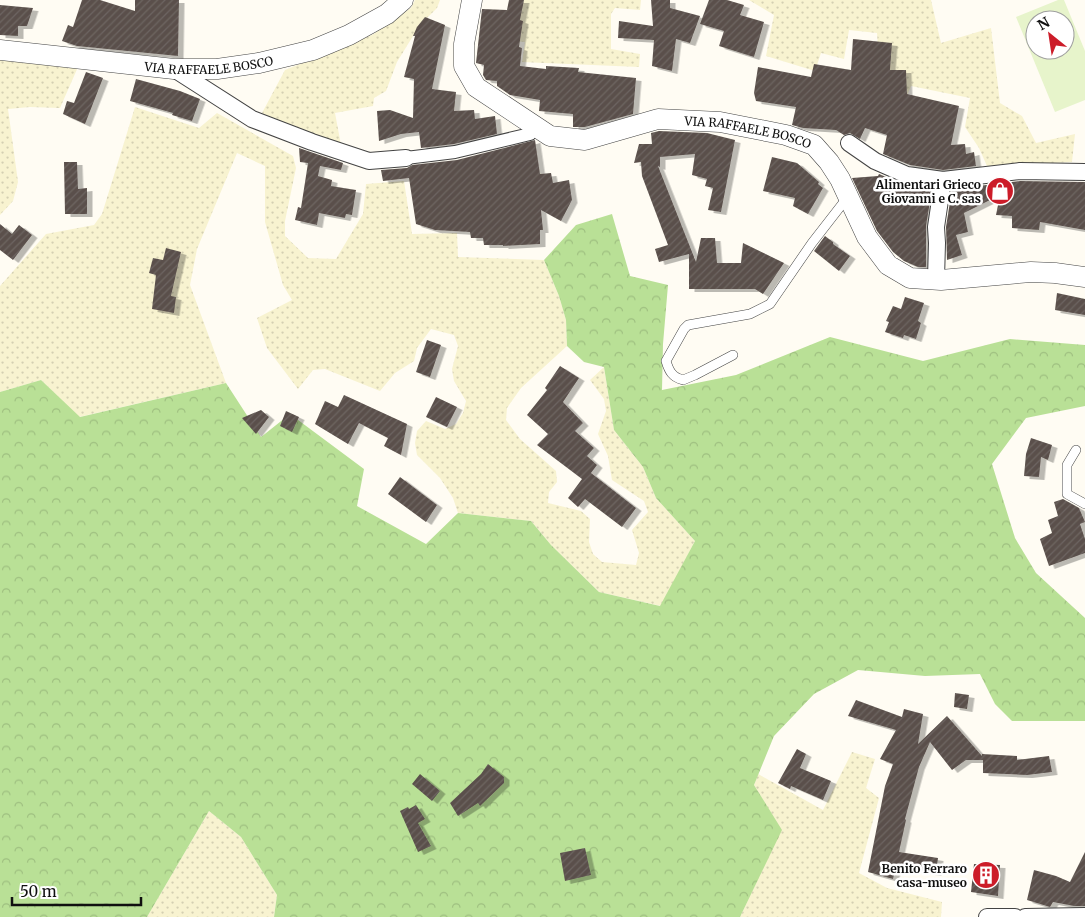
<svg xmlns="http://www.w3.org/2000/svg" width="1085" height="917" viewBox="0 0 1085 917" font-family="Merriweather,serif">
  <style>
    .farmland { fill: url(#farmland-dots) }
    .forest { fill: url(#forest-crowns) }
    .pitch { fill: #e7f4cb; fill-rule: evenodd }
    .building { fill: url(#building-hatch); filter: url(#shadow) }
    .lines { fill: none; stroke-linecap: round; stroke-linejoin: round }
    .service-casing { stroke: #434343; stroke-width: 10 }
    .pedestrian-casing { stroke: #434343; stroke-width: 14 }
    .minor-casing { stroke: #434343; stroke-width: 18 }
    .tertiary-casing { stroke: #434343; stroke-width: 21 }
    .service { stroke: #fff; stroke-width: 9 }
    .pedestrian { stroke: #fff; stroke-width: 12 }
    .minor { stroke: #fff; stroke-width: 16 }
    .tertiary { stroke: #fff; stroke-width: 20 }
    .labels { text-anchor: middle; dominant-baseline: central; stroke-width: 5; stroke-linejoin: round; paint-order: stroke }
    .street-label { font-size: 12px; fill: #101010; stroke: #fff }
    .poi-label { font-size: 12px; font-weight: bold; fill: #101010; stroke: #fff; text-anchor: end }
  </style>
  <defs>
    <pattern id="farmland-dots" width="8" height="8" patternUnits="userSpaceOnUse" patternTransform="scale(1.25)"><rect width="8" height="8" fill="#f8f3d0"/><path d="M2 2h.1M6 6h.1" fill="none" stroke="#d4cfb2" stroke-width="1.8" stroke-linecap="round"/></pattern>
    <pattern id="forest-crowns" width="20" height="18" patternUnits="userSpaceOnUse" patternTransform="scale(1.25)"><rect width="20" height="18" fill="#b9e096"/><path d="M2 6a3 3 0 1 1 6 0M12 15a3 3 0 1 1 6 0" fill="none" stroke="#9ebf80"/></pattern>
    <pattern id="building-hatch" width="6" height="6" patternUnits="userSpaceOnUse" patternTransform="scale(1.25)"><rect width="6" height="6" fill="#5a504b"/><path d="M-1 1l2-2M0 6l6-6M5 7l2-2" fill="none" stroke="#6d6561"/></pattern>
    <filter id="shadow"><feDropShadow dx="5.5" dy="3" stdDeviation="0" flood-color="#0004"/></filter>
  </defs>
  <rect width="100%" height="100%" fill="#fffcf3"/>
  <path class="farmland" d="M415,0H440L437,8L421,24L413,36L397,62L386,91L374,98L373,106L335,113L341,145L308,135L262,113L285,70L372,35L411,8Z
    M516,0H641L640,10L615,8L611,14V49L640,54L639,67L522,62L525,42L512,41Z
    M749,0H931L941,43L991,28L1000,103L1022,116L1036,143L1075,134L1072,162L987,166L979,148L965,127L970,98L911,86L906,98L881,91L877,33L849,30L844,59L821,53L815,71L766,56L774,15Z
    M0,59L78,67L60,108L30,107L8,109L18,182L13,201L0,215Z
    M135,107L199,128L217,113L293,156L296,168L285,221V236L308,258L336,259L363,214L366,184L404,181L412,234L457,233L458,257L544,260L559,296L566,320L567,346L521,388L507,408L506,420L520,439L556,471L557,482L549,492L548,503L581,511L590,519L589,542L593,554L602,562L636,565L639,553L632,530L648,512L644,501L612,480L608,456L598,434L606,411L604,399L590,380L604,367L614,430L643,467L656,498L695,541L661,606L599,592L551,545L531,521L458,513L453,498L440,478L417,455L415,443L417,431L426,421L445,429L456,424L463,413L466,401L454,381L452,369L458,346L454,335L431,329L417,348L414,361L395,373L380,391L325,369L313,370L298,389L267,348L257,318L292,300L283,285L265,222V166L237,153L197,249L190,285L226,383L79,417L41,380L0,392V286L46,234L94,225L102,214Z
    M852,752L875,759L866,788L879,798L859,873L887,888L942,902L941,917H740L781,830L754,785L758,774L823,810Z
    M209,811L241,837L277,895L274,917H147Z"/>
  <path class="forest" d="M612,214L630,276L668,285L663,344L662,390L736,375L830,337L923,361L1010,339L1085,345V406L1026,418L992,464L1015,538L1036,573L1085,618V721H1012L995,704L980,674L925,676L858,670L814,694L774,736L754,785L782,830L740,917H274L277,895L241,837L209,811L147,917H0V392L41,380L80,417L226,383L261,437L290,414L364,469L357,506L426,544L458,513L531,521L551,545L599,592L660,606L695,541L656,498L643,467L614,430L604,367L584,362L567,346L566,320L559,296L544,260L576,225Z"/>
  <path class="pitch" d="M1058,0H1064L1085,51V100L1055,112L1016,17ZM1035,20H1065V50H1035Z"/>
  <path class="building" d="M82,0H100L135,11V0H179L178,56L77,46L62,41L68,25L73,27Z
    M509,0H524L520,20L523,21L519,47L522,48L520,66L546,69V66L579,68L578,72L636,78L633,114L585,127H573V114L539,111L540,100L510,95L497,86V81L486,80L483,75L484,65L476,63L482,9L507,10Z
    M651,0H670V8L700,16L690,43L676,39L672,71L652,66L654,40L618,38L619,21L653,26Z
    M709,0H727L744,5L740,15L764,22L754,57L719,46L724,31L700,24Z
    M0,5L33,8L27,26H18V36L0,35Z
    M425,17L445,25L432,89L456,92L454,111L474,110L475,119L495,116L497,134L454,144L421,148L419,132L401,134L379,141L377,111L390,110L413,118L414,79L404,77L415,36H413L417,27Z
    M853,39L892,43L890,70H906L907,94L959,106L951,145L965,144L966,154L974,152L976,166L943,170L910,165L883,154L887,135L865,128L860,139L850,133L844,135L836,130L803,128L792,125L796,107L756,101L754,93L758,67L811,77L814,64L851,70Z
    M86,72L103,78L85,124L63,114L67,101L74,103Z
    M136,79L180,91L200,99L192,121L172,115L173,113L130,101Z
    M659,131L707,133L735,140L721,212L708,210L713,188L705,186L707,179L692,175L695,154L660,157V167L658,166L696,262L701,238H715L717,263H741L743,243L784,263L763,294L755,289H689V254L659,262L655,249L668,245L642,176L641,162L634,163L639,144H652L651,133Z
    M535,140L540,174L551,173L553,183L569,180L572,200L561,221L541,210L543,230H540V244L503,246V245H484L483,238H471L470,232L435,230L416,224L409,178L383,181L381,170L407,168L412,165L457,160Z
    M299,148L343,163L341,170L320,166L318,176L332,180L331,186L356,190L352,215L346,214L345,218L319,213L317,225L295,220L298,207L301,208L308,163L300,162Z
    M772,157L797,163L819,182L818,184L823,188L808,214L793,206L795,198L763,191Z
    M64,162H77L78,189L87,188V214H65Z
    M879,174L903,184L932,189L926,226V267H918L904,261L893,252L877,231L852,178L878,176Z
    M1020,181L1085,182V230L1040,222L1039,230L1012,228V216L996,215L1000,195L964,213L968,232L956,235L962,255L947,260L946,227L952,189Z
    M0,224L12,234L19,225L32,235L13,260L0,250Z
    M825,236L833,242V244L850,256L839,271L814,251Z
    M166,248L181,252L171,296L176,297L174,313L152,309L156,275L149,273L153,258L163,260Z
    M1057,293L1085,299V315L1055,310Z
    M905,297L924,303L918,321L921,323L916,339L904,335L903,338L885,332L889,322L886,321L893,306L901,309Z
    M427,340L441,345L430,377L416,372Z
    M560,366L579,378L563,402L583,423L575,431L594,448L587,456L597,465L591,473L636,508L622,527L585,499L578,507L568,498L582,479L537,445L548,434L527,415L547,390L545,388Z
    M344,395L407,424L401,455L384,446L388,438L359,423L348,444L315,424L325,401L338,407Z
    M436,397L457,407L447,427L426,417Z
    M261,410L269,417L256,434L242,418Z
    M286,411L299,417L292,432L280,426Z
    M1031,438L1052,445L1048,460L1041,457L1039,477L1024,476L1026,454Z
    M400,477L437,505L426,522L388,494Z
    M1063,499L1079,508L1085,522L1080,524L1085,539V553L1049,566L1040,539L1052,533L1048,520L1058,516L1054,502Z
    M955,693L969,695L967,709L954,707Z
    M856,700L902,717L904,709L923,714L918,744L947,716L982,756V754L1017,756V760L1049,756L1052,772L1027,775L983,773V760H966L952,770L930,742L919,767L905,819L906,820L899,852L938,858L936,873L896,867L893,879L868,872L885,786L893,764L880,759L896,730L848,716Z
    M797,749L806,754L800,768L831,781L823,800L791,786L790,789L778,783Z
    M488,764L504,777V783L480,806L478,803L458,816L450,803L481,774Z
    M420,774L440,791L432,801L412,784Z
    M416,805L425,819L418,823L431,846L418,852L400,811L408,807L409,809Z
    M585,848L591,875L565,881L560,853Z
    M1085,852V906H1074L1053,902L1050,907L1027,900L1034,870L1056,876L1070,882Z
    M974,864L1000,865L998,896L971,892Z"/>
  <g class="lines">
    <g class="service-casing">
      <path id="service" d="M733,355L695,375L683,380C672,377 669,371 666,361L684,329L688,325L750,314L770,304L812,243L847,198
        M1076,450L1067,465V494L1085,504"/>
    </g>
    <g class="pedestrian-casing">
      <path id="pedestrian" d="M406,158L455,152L530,134"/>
    </g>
    <g class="minor-casing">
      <path id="minor" d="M174,69L252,119L312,142L369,161L406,158
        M849,143L875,161L907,175L943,180L1020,171L1085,172
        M936,279L937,243L936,227L943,180
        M987,917H1015
        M1025,917L1085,916"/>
    </g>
    <g class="tertiary-casing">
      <g id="tertiary">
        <path id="s1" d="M472,0L464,44V66L476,87L550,136L585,140L658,119L720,122L786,135L814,145L829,162L840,179L867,237L888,265L910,278L941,280L1031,272L1055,273L1085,277"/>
        <path id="s2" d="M0,50L174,69H217L259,63L313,50L349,35L387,14L403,0"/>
      </g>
    </g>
    <use href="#service" class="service"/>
    <use href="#pedestrian" class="pedestrian"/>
    <use href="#minor" class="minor"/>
    <use href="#tertiary" class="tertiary"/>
  </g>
  <defs>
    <g id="shop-disc" transform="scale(1.4375)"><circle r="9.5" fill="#cc1c29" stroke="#fff"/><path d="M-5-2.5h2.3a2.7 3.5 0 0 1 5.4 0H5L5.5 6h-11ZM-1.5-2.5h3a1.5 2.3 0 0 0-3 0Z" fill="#fff"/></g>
    <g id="building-disc" transform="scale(1.4375)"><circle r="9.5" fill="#cc1c29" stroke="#fff"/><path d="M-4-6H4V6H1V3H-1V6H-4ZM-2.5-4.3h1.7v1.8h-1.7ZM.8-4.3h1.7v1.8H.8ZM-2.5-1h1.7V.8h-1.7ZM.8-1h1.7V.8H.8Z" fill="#fff"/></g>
  </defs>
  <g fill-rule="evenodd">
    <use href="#shop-disc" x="1000" y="191"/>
    <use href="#building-disc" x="986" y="875"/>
  </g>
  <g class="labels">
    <g class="street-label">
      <text stroke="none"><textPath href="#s2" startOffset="210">VIA RAFFAELE BOSCO</textPath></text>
      <text stroke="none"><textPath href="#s1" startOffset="382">VIA RAFFAELE BOSCO</textPath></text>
    </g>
    <g class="poi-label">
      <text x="981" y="184">Alimentari Grieco<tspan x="981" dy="14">Giovanni e C. sas</tspan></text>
      <text x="967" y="868">Benito Ferraro<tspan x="967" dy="14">casa-museo</tspan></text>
    </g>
  </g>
  <g transform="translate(1050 35) rotate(330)"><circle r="24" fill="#ffffff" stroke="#9f9f9f"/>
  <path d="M0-4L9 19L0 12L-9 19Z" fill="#cc1c29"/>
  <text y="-8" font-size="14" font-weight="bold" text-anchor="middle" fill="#101010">N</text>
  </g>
  <path d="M12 897v8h129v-8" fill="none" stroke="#101010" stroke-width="2.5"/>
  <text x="20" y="897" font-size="15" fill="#101010" stroke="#ffffff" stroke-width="4" paint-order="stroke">50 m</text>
</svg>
